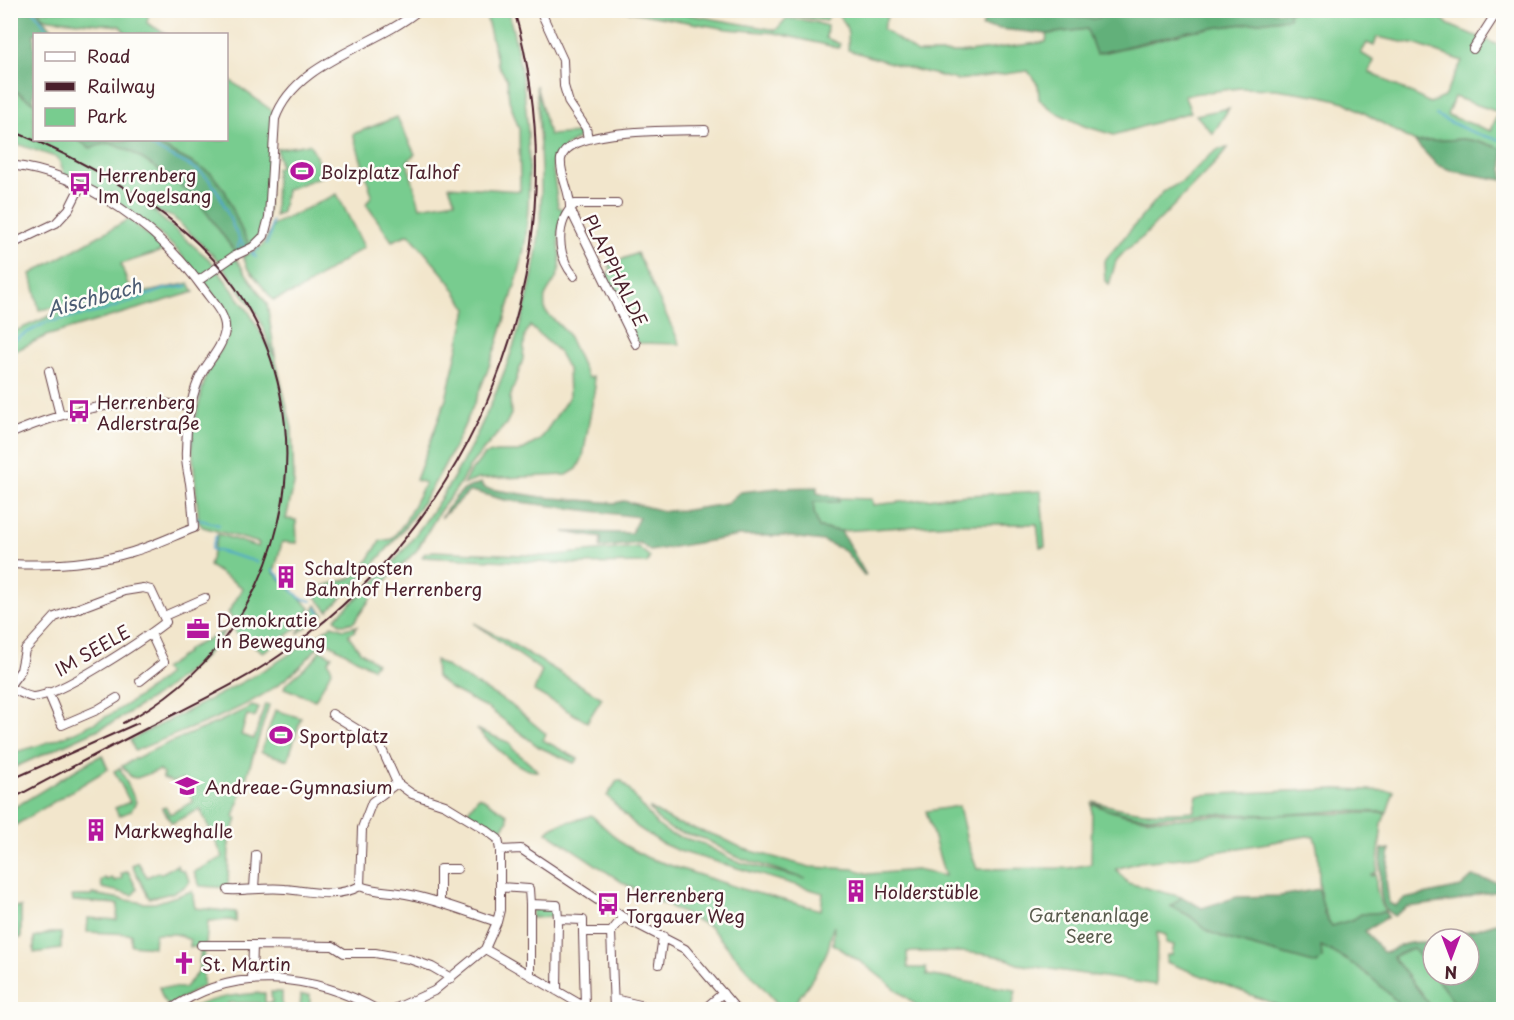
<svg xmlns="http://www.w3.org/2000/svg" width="1514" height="1020" viewBox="0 0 1514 1020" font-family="'Playpen Sans',sans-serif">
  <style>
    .green { fill: #78cc8f; stroke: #61765d; stroke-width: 1.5; fill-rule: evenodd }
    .forest { fill: #62b07a; stroke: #566852; stroke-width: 1.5 }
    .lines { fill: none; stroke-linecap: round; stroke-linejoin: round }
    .stream { stroke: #4fa7cc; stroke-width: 2 }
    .minor-casing { stroke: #633d43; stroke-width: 10 }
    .minor { stroke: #fff; stroke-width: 8 }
    .rail { stroke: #4a1f2b; stroke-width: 2 }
    .labels { text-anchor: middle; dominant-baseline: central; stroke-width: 5; stroke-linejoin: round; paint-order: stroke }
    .poi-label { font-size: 18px; fill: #4a1f2b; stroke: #fdfcf7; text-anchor: start }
    .street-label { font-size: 18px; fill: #4a1f2b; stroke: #fdfcf7 }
    .park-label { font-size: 18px; fill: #5a5c4e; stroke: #fdfcf7 }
    .water-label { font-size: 20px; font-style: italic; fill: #4c5c73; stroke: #fdfcf7 }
  </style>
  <rect width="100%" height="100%" fill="#fdfcf7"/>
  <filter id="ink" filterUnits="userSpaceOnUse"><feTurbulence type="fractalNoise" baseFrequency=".0167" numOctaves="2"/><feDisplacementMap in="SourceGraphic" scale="12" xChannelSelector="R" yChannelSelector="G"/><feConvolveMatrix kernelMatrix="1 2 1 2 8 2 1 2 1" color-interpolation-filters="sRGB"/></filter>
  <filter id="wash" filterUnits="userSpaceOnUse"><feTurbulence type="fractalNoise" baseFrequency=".008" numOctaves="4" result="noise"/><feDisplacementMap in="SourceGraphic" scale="24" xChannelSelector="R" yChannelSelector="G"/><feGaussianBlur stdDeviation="1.35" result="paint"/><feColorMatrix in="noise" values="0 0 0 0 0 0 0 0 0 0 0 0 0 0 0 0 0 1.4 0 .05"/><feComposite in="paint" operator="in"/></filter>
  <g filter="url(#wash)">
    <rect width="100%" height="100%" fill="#f2e6cc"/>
    <path class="green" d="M39,11H149L147,23L166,34H126L120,26L49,19L41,16Z
      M485,11H508C528,84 533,160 526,236C523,263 514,289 506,315C485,387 448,472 402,531C379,560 354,586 328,611L310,590L351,578L362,570L380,541L392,539L405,522L425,483L416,480L446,399L467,309L449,281L409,234L392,241L366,204L372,195L353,134L397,117L415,154L407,162L420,207L455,201L449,186L520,191L519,129L509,100L507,79L498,65Z
      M625,11H678L691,15L776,30L787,18L814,22L827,26L826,38L840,44L839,48L775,33L727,29Z
      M774,11H889L883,29L918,53H959L1046,42L1047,34L1087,29L1096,54L1150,42L1190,31L1288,18L1290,11H1387L1409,16L1412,11H1434L1449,25L1503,47L1500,55L1502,59L1497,73L1503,75V149L1482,142L1463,139L1415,142L1345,102L1322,96L1276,89L1240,88L1184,95L1191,112L1114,135L1084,126L1055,112L1039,99L1038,85L1028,71L957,80L904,67L848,50C849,33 848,21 833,11L826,21L793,16ZM1377,37L1417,45L1462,61L1444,97L1430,103L1369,72L1374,61L1361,53L1367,43L1374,46ZM1454,97L1498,112L1491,131L1447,115Z
      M1030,11H1131L1092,19Z
      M227,78L274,112L267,217L263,233L251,247L241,229L225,191L193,163L149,140H226Z
      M536,85L549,135L579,133L582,136L564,147L559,156L552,162L558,207L565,210C553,230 562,246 560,266C558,281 550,285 545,297C544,300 545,307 545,311L567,333L588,378L593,377L595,387L583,457L577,469L567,475L478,479L463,485L468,475L484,455L496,452H519L540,440L569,397L568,369L558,351L530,326L525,335L523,359L510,398L511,414L506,424L472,463L457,488L439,512L417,550L376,591L354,622L346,624H340L335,618C355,599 379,580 397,558C474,466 537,324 541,203C542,164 539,124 536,85Z
      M10,88L34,103V140H78L90,148L109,142L130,151L164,173L196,198L235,252L234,256L267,304L276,361L292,428L294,484L286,519L296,520L297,543L282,542L274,573L310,608C302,629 281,640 263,652L235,633L232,618L228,613L243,588L209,566L218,534L258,547L259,543L203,527L199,523L192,446L194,425L205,378L229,334L228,318L221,306L196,272L176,249L155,230L107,196L65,175L58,158L11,142ZM152,210L173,217L219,261L258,315L274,356L249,312L211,261Z
      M1229,108L1213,134L1196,115Z
      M310,144L325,175L286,190L282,212L275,216L276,169L280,166L277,149Z
      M1228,148L1219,159L1143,237L1125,251L1116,261L1109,285L1105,281L1104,261L1163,192L1183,181L1209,156L1219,149Z
      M337,194L364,247L298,291L273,300L247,267L243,256L262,246L274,224Z
      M129,219L165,250L121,264L129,288L84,303L39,310L31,274Z
      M637,253L680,344L637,343L605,277L611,271L609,265Z
      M189,283L194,292L46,336L11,353V333L63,310Z
      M1041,491L1045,547H1040L1037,524H951L841,531L819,528L814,512V502L839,501L838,498L872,499L873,505L954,496Z
      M638,547L650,557L647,563L578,564L422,557L424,554L433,551L544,556Z
      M316,605L324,614L297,634Z
      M474,623L509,642L602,698L587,722L534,691L542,671Z
      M332,625L344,629L357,626L354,632L349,634V636L360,651L376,663L372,668L323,640C275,706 205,720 135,751L130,740C200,704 270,672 332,625Z
      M225,631L204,658L162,692L112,723L11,769V753C70,739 121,714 168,674L163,669L185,654L188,649Z
      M320,650L332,656L328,661L332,670L315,700L284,688L285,685L314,660Z
      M435,660L510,704L546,734L543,740L578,759L574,763L539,747L489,709L451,689L436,677Z
      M265,704L269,705L234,817L237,819L229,842L228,888L200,886L194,872L223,857L200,809L172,823L162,808L166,807L170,814L193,802L182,779L173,782L163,778V774L159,770L137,778L131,777L122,766C164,741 209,729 252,706L259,708L255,717L247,715L241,735L254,739Z
      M275,710L301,718L288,760L261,752Z
      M476,729L510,743L513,749L538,771C520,774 489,741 476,729Z
      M102,755L108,769L11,828V809C42,792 71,771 102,755Z
      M120,768L136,802L131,811L119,816L115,808L130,802L114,771Z
      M617,781H622L657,825L670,834L701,843L735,861L806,879L737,857L705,839L672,830L658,820L649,808L676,823L720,837L744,849L810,867L854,869L869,874L916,870L945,876L926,811L959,806L967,841L977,869L1069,868L1091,864L1092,803C1118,816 1144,820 1173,819C1187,819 1201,816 1215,816C1272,816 1329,812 1386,813L1382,823L1377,871L1371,875L1372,876L1376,874C1375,887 1378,900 1385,912L1361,914L1354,919L1332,927C1325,915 1321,903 1320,890C1317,872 1321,853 1314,837L1307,836L1182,858L1140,862L1116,869L1128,883L1182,897L1171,906L1190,916L1209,932L1231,940L1317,964L1322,958L1320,945C1359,965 1375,978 1404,1009H1287L1166,962L1167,955H1172L1174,945L1166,943V935L1157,932L1156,985L1017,964C996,949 934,952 907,952L908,968H926L927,975L1016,990L1012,1009H921L864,964L833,944L834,926C830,933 831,941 828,949C819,971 805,990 790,1009H782L710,927L625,884L547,832C556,821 578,822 591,815L624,845L648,858L745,890L821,910L823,893L679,851L663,844L637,827L607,796Z
      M1337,789L1394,791L1387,812L1338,811L1276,815L1213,814L1156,817L1136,816L1119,812L1106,809L1093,801C1129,813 1156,814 1194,811L1197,795Z
      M479,796L507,814L508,821L500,832L467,812Z
      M138,862L147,877L158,872L160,874L177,865L179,869L184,871L190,881C182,893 163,895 149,898L132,865Z
      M128,871L137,889L133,895L102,888L101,881L105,878L107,880L112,878L115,881L122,878L121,874Z
      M192,891L195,908L236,912V922L231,920L208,921L206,944L204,945L203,986L168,1006L163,999L159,987L184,988L198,973L201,948L190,947V940L176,934H155L154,947L131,945V934L87,932L88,918L117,920L118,904L73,901L72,896H92V894L144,903H155Z
      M11,907H21V938H11Z
      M533,907L554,908V917L531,918Z
      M50,933H61V949L34,953V938Z
      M1413,947L1453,1001H1475L1503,1009H1433L1393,957Z
      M271,992H282V1009H260L259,1003H228L227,1009H189C214,997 237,994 265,993V1003H272Z
      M301,995H310V1009H313H300Z"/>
    <path class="forest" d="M11,10L39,11L41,16L57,34H34V103L11,88V56L18,43L11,33Z
      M1131,11V10L1290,11L1289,18L1190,31L1096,54L1087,29L1047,34L982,27L987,11H1030L1092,19Z
      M1463,139L1482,142L1503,149V180L1453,171L1437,165L1415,142Z
      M78,140H149L211,173L225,191L241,229L251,247L235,252L196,198L164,173L130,151L109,143L90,148Z
      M481,483L484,488L542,497L615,503L624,501L663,511L687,510L726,504L740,492L778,488L817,487V493L838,498L839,502H814V512L819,528L841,531L866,575H864L844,550L823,541L783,536H739L650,551L640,543L600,548L601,538L564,532L631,533L639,517L504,500L476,492H469L441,518C454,499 458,489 481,483Z
      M1382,849L1390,850L1386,879L1389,903L1395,906L1404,899L1461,887L1472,877L1503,883V891L1479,894L1457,901L1407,907L1394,916C1391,914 1388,912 1386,910C1376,898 1381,863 1382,849Z
      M1319,889L1325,916L1332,926L1354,919L1361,914L1385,912L1388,917L1365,931L1383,952C1391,953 1394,947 1402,945C1412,941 1422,942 1433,942V974L1413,948L1393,957L1433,1009H1404C1375,979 1359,965 1321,946L1322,958L1317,964L1231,940L1209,932L1190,916L1171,906L1182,897L1202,908L1237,897L1280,896Z
      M1503,921V1009L1475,1001H1453L1434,975H1469V939H1443Z"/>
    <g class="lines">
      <path class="stream" d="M33,10L51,34
        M1436,115C1458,126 1478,137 1504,140
        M143,140C161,155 185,160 203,174C226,193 227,224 244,246
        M266,244L270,236L272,221
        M238,248L239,240
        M256,257L252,253L259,249
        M10,342L47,322L103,311L165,289L188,286
        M190,443L194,408L200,387
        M197,517V519L219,525
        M216,536L211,549L258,562
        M273,570L300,598L312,601
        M316,608L320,612"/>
    </g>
  </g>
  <g filter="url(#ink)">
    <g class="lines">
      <g class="minor-casing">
        <path id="minor" d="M540,10L563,60L564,86L569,103L586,128L588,139
          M1473,49L1493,18L1501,10
          M10,165C88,174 161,229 205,291C213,302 227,316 225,331C222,349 206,363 199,379C190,400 186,429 186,451C185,461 188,473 190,483C192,498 193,513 194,528C173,536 153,546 132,552C92,564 52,566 10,564
          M10,245L56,223L69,209L80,187
          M574,276C557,256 554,223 575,204H617
          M198,281L234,256L253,247L264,236L269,217L275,119C295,61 375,47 419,10
          M636,344L570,209C571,192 559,174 561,159C567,127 678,131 705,130
          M49,371L60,415
          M10,434C71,408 126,397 191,406
          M164,616L205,598
          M140,681L164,662L151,634
          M10,685L21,670L25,650L55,617L124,591L143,588L151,590L166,622C144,639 57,698 32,697C26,696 17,691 10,688
          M48,692L62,725L97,710L117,698
          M332,714L368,736L380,745L397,783L412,794L445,805L486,830L498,839L500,850V910L497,922L485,949L434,991L392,1010
          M500,850L521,849L623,917L685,949L737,1010
          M360,886C375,892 391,891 406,894C438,900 467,912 497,922
          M360,886L362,828L372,802L397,783
          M500,887L529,889L530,904L557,905L558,919L583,920V932H611
          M254,889L256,855
          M228,890C247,891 266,887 285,889C310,891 336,899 360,886
          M440,902V869H457
          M583,932L585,1006
          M201,945H253
          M485,949L590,1010
          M659,964L663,936
          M530,975V904
          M252,979L253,945L333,946L344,953H375L409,959L432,967L451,978
          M557,991L558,919
          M614,999L662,1010
          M170,1010C233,964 313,974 378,1010
          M614,1010L611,932L623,917
          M703,1010L723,993"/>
      </g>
      <use href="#minor" class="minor"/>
      <path class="rail" d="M10,130C83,159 175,210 224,272C339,420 289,638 123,723
        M10,780L138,723
        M10,800C61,772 112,746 163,720C206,698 251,677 290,648C488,505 582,247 514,10"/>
    </g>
  </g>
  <defs>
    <g id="stadium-bare" transform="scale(1.8)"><path d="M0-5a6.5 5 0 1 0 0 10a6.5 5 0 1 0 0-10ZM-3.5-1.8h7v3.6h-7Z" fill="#b5179e" stroke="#fdfcf7" stroke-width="2.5" paint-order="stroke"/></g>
    <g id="bus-bare" transform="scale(1.8)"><path d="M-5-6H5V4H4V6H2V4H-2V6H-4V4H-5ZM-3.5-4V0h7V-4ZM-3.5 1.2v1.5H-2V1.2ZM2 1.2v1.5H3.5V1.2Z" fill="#b5179e" stroke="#fdfcf7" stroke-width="2.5" paint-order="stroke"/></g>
    <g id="building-bare" transform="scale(1.8)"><path d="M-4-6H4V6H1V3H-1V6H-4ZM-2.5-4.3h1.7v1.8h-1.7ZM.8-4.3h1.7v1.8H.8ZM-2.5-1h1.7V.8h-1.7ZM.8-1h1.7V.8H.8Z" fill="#b5179e" stroke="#fdfcf7" stroke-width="2.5" paint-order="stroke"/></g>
    <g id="office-bare" transform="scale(1.8)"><path d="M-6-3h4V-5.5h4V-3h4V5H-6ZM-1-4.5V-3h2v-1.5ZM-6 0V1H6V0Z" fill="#b5179e" stroke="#fdfcf7" stroke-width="2.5" paint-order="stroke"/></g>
    <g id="school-bare" transform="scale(1.8)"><path d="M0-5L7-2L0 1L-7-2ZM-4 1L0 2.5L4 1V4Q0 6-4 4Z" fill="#b5179e" stroke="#fdfcf7" stroke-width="2.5" paint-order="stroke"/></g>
    <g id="church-bare" transform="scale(1.8)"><path d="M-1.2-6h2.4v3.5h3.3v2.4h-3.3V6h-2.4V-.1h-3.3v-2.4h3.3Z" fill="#b5179e" stroke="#fdfcf7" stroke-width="2.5" paint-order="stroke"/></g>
  </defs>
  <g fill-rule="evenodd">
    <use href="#stadium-bare" x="302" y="171"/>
    <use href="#bus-bare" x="80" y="184"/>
    <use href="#bus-bare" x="79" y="411"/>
    <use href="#building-bare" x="286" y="577"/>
    <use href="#office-bare" x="198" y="629"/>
    <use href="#stadium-bare" x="281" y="735"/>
    <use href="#school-bare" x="187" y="786"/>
    <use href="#building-bare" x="96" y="830"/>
    <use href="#building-bare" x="856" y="891"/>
    <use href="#bus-bare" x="608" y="904"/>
    <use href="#church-bare" x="184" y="963"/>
  </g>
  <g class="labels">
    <g class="poi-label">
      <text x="320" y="171">Bolzplatz Talhof</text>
      <text x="98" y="174">Herrenberg<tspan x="98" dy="21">Im Vogelsang</tspan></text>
      <text x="97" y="401">Herrenberg<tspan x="97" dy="21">Adlerstraße</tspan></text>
      <text x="304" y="567">Schaltposten<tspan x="304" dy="21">Bahnhof Herrenberg</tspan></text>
      <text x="216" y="619">Demokratie<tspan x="216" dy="21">in Bewegung</tspan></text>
      <text x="299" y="735">Sportplatz</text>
      <text x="205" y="786">Andreae-Gymnasium</text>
      <text x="114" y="830">Markweghalle</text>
      <text x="874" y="891">Holderstüble</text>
      <text x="626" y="894">Herrenberg<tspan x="626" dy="21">Torgauer Weg</tspan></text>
      <text x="202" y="963">St. Martin</text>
    </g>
    <g class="street-label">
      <text transform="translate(616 270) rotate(64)">PLAPPHALDE</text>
      <text transform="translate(92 650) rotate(-30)">IM SEELE</text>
    </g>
    <g class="park-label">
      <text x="1089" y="914">Gartenanlage<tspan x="1089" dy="21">Seere</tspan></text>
    </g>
    <g class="water-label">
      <text transform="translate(94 297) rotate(-15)">Aischbach</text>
    </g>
  </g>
  <rect width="1514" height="1020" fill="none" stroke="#fdfcf7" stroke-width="36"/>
  <rect x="33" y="33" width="195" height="108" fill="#fdfcf7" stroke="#b5a4a5" stroke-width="1.5"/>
  <rect x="45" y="52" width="30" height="9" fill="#ffffff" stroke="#b5a4a5" stroke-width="1.5"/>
  <text x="87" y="63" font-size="18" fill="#4a1f2b">Road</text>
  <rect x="45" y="82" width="30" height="9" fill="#4a1f2b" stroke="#b5a4a5" stroke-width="1.5"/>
  <text x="87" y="93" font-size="18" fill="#4a1f2b">Railway</text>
  <rect x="45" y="108" width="30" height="18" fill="#78cc8f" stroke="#b5a4a5" stroke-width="1.5"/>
  <text x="87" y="123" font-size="18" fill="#4a1f2b">Park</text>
  <g transform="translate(1451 957) rotate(180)"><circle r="28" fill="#fdfcf7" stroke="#b5a4a5" stroke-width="1.5"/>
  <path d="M0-4.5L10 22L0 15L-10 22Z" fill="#b5179e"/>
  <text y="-9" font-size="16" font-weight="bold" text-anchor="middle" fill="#4a1f2b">N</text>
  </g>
</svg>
